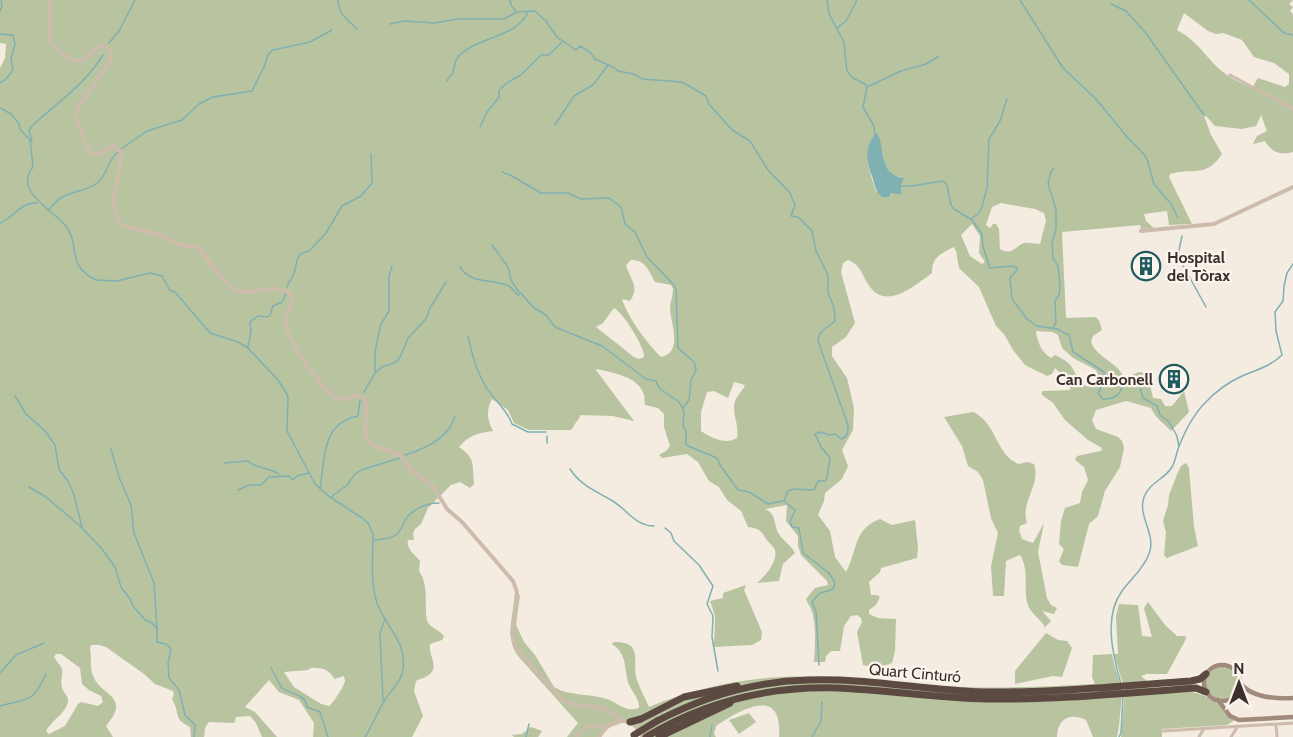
<svg xmlns="http://www.w3.org/2000/svg" width="1293" height="737" viewBox="0 0 1293 737" font-family="Cabin,sans-serif">
  <style>
    .green { fill: #b8c4a0; fill-rule: evenodd }
    .water { fill: #7fb0b2 }
    .lines { fill: none; stroke-linecap: round; stroke-linejoin: round }
    .stream { stroke: #7fb0b2; stroke-width: 1.5 }
    .minor { stroke: #cdbbac; stroke-width: 3 }
    .tertiary { stroke: #cdbbac; stroke-width: 4 }
    .secondary { stroke: #a18a7d; stroke-width: 4.5 }
    .motorway { stroke: #5c4a42; stroke-width: 7 }
    .motorway-bridge { stroke: #5c4a42; stroke-width: 7 }
    .labels { text-anchor: middle; dominant-baseline: central; stroke-width: 4.5; stroke-linejoin: round; paint-order: stroke }
    .poi-label { font-size: 16px; font-weight: bold; fill: #3b302b; stroke: #fbf5ee; text-anchor: start }
    .street-label { font-size: 16px; fill: #3b302b; stroke: #fbf5ee }
  </style>
  <rect width="100%" height="100%" fill="#f4ebe1"/>
  <path class="green" d="M0,0H1293L1289,4L1293,7L1290,11L1293,14V152C1280,155 1272,153 1265,141L1253,144L1257,136L1267,131L1261,115L1256,126L1242,129L1215,126L1207,117L1204,116L1211,135L1222,154C1206,179 1191,167 1170,174L1169,177L1192,224L1169,225L1167,211L1144,214L1146,221L1154,228L1141,229L1140,225L1062,232L1066,318L1095,317L1099,320L1102,330L1093,336L1091,342C1097,358 1119,363 1124,378L1139,372L1145,373L1148,377L1153,398L1161,399L1165,406H1172L1184,391L1189,412L1171,431C1163,422 1157,420 1151,408L1126,401L1096,410L1092,420L1096,429L1118,437L1122,441L1124,448L1120,467L1105,491L1098,516L1089,524L1078,567L1062,565L1059,561L1064,549L1059,544L1061,521L1065,508L1080,503L1082,492L1088,480L1084,467L1075,460L1077,456L1101,451L1102,448L1088,440L1065,420L1053,403L1041,394L1043,391L1070,390V382L1055,368L1052,374L1047,376L1025,365L1013,350L1004,334L996,326L979,287L959,268L956,251L954,247C940,254 932,257 932,273C914,286 885,312 868,284C861,273 861,265 848,260L843,263L841,272L855,323L846,337L832,347V356L847,378L854,408L853,430L842,450L848,466L842,479L825,493L824,501L818,515L830,531L835,557L846,572C858,550 853,529 880,519L892,525L915,520L918,548L917,558L881,568L880,572L869,582L871,595H877L880,597L876,605L869,610V614L878,618L896,619L895,651L892,663C883,667 872,668 863,665L857,632L862,622L861,618L857,615L851,616L844,626L840,651H831L826,656L825,662H814C815,647 817,620 810,607C809,605 807,602 806,599L815,588L828,585L827,581L801,555L798,546V536L786,521L787,505L765,509C777,514 773,524 779,534C783,541 791,545 795,553L783,564L779,581L757,583C765,576 778,562 775,550C773,545 769,543 766,539C760,529 759,529 748,527L741,511L727,500L719,487L709,481L698,462L687,454L662,458L659,455L666,451L670,446L664,427V414L658,408L645,405C644,402 645,398 644,395C639,376 612,373 597,369L596,370L634,421L613,416L581,415L571,430H529L514,423L508,410L492,399C486,410 487,420 493,431C478,433 469,435 459,447C476,459 472,464 474,484L470,488L460,482L451,485L428,508L421,524L415,529L413,533L414,540H408C406,549 415,555 420,561L419,571C431,587 422,616 429,624C432,628 440,631 444,636L442,640L430,644C428,655 439,666 430,674C426,678 421,678 416,681L414,691L423,716L412,737H313L314,723L301,703L299,700L279,692L269,680L245,707L255,712L277,737H262L256,723L250,716L236,717L235,722L233,723L209,722L205,728L204,737H191L190,727C172,718 181,714 172,699L174,694L173,691L155,684L144,674L106,647L99,645H91L90,648C92,658 89,668 94,678C103,697 131,696 106,726L113,737H0V68L5,58L6,44L0,43ZM1184,13L1208,31L1216,34L1223,33L1242,40L1254,57L1274,63L1289,74V84L1285,87L1258,78L1252,88C1237,82 1223,74 1212,62C1201,49 1192,38 1177,30ZM875,134L881,146L885,165L891,174L903,178L900,186L901,195L891,193L889,197L876,191C868,166 863,159 875,134ZM1001,203L1035,209L1044,213L1046,221L1040,244C1036,244 1028,242 1024,243C1014,247 1012,256 1000,249L999,229L996,224H993L990,228L986,225L992,207ZM972,224L980,236L979,253L985,262L982,264L970,256L961,235ZM631,260C646,260 648,270 655,282L671,285L673,289C673,296 670,302 670,309C671,323 683,353 661,357C647,343 628,318 622,299L630,301C640,287 630,279 626,265ZM614,308C623,313 645,347 644,357L639,359L634,357L596,327L603,323ZM1036,331L1053,332L1058,335L1062,348L1073,358L1096,370L1099,377L1094,387C1080,388 1078,376 1071,366C1067,361 1061,358 1055,355L1051,358C1041,352 1037,341 1036,331ZM734,382L745,385C742,393 734,397 734,407C734,419 739,425 737,438C726,445 711,438 701,431V412L707,392L714,391L728,398ZM56,654H61L80,668L82,684L89,690L101,696L103,702L98,706L81,702L78,704L65,726L49,734L46,731C51,721 63,715 67,705C71,698 64,694 62,688C60,682 63,675 62,669C60,664 56,661 54,657ZM311,668C320,667 330,669 334,679L344,676C344,677 345,679 345,681C345,684 333,704 329,706L321,704L294,687L284,672L308,670Z
    M973,412C997,423 996,456 1019,464L1027,462L1034,464C1041,486 1020,502 1027,523L1020,526L1019,530L1022,539L1033,543L1044,523L1038,552L1047,598L1051,605L1057,608L1054,614L1042,611L1051,621L1044,628V625C1038,617 1029,612 1027,602C1024,587 1029,568 1020,555L1006,561L1004,596H993L991,566L998,533L991,518L983,480L978,472L968,466L962,446L944,417Z
    M1186,463L1189,468L1194,527L1198,546L1167,558L1164,555L1166,532L1163,521L1168,505L1169,495L1178,472L1181,466Z
    M746,585L744,590L762,632L761,640L752,645L714,647L715,616L710,601L723,598V593Z
    M515,595H520L516,625L524,642L535,655L554,687C571,697 589,693 607,699C618,703 627,713 639,708C640,698 631,692 628,682C624,666 627,654 612,644L614,642C645,641 631,664 637,680C640,689 645,698 649,707C701,685 762,674 818,677C859,678 900,684 941,686C992,689 1044,687 1095,684L1092,677L1093,655L1112,654C1114,667 1120,680 1122,693C1122,697 1119,732 1117,737H1093L1086,720C1070,712 1057,719 1057,737H779C783,685 741,709 716,726L714,734L716,737H641C630,716 613,720 601,737H567L578,723L518,656C505,638 513,616 515,595Z
    M1148,602L1165,625L1177,636H1185L1186,639L1167,674H1147L1141,676L1147,681L1148,694C1178,692 1191,686 1218,703C1226,708 1225,717 1235,720L1227,725L1162,729V737H1121L1125,691L1114,654H1118L1116,616L1119,604L1138,605L1142,636L1152,637L1144,608Z
    M1046,633L1058,640L1067,641L1072,648L1062,677L1053,676L1015,684V671Z
    M1206 683a16 16 0 1 1 32 0a16 16 0 1 1-32 0Z
    M749,713L756,722L739,734L729,720Z
    M531,727L542,731L538,737H514L512,735L522,734Z"/>
  <path class="water" d="M877,133C886,149 878,175 904,178L901,185V195L891,193L889,197H882C875,191 875,185 872,176C866,161 864,145 877,133Z"/>
  <g class="lines">
    <path class="stream" d="M338,0C338,14 348,20 357,29
      M510,0L511,5L516,12L535,11L546,21L557,37L576,50L580,46L591,53L595,59L613,67L618,71L634,74L642,79L682,82L706,96L709,104L732,130L750,141L768,170L790,193L795,205L791,216L798,217L812,231L816,251L828,275V293L834,307L835,321C827,328 819,330 818,341L848,425C848,432 848,437 841,439L835,434L829,435L821,432L815,434L821,447L830,458L827,478L825,481H818L814,490L794,489L788,491L784,501L795,510L790,522L792,527L799,528L803,553L829,573L835,583C833,593 828,590 820,593L812,602L816,612L819,665
      M827,0L829,14L844,42L847,71L853,78L865,84L867,87L863,107L874,126L875,136
      M1020,0L1063,68L1096,99L1128,138L1143,153L1147,159L1154,184L1171,204L1178,218
      M1249,0L1284,33L1293,35
      M1111,4L1126,11L1145,32L1204,115
      M0,11L2,6L1,0
      M390,24L404,21L435,23L457,19H504L515,13
      M837,28L846,21L857,0
      M0,34L13,35L15,45L11,58L13,70L6,79L0,83
      M109,43L119,31L135,0
      M447,81C448,78 450,76 452,74C455,68 454,62 458,57C477,36 517,38 528,12
      M867,87L901,71L926,64L939,56
      M0,108L11,114L19,124L20,129L30,140L33,167C12,193 57,211 68,229C80,248 66,265 96,280L117,281L150,273L162,276L170,290L176,293L210,333L238,342L248,348L278,380L288,396L287,431L315,484L330,497L362,518L368,523L373,534C373,556 370,581 377,603C386,628 407,641 403,669C402,681 391,690 385,700C377,712 373,725 365,737
      M555,125L574,96L593,85L608,65
      M480,127L487,112L499,97V90C508,81 509,82 519,76C525,73 535,60 541,55H549L562,42
      M32,142L29,130L31,127C56,103 85,85 103,55
      M121,149L147,131L182,120L199,104L213,97L252,91L264,67L268,55L273,50L310,42L332,30
      M502,172L512,176L541,193H568L581,199L609,198L621,207L625,224L635,232L647,257L674,285L676,289L678,348L694,362L696,370L691,380L689,400L683,408
      M899,186H912L943,181L947,185L951,205L954,209L972,220L982,234L983,247L990,268L1012,266L1017,268V270L1010,278L1012,299L1027,319L1037,326L1057,329L1069,335L1073,352L1104,372C1105,381 1103,386 1098,393L1103,399C1117,399 1121,394 1124,381L1135,378L1138,381L1143,398L1157,406L1160,415L1169,422L1177,436L1179,447
      M48,211C64,188 81,195 97,183C108,175 107,160 118,152
      M971,219L979,213L982,207L987,188L989,139L1000,121L1007,99
      M0,223C15,217 20,202 37,203
      M1182,236L1179,250L1180,260L1206,307
      M492,245L508,267L511,280L519,292
      M460,267C471,284 490,279 507,285C512,287 514,291 518,295L521,293L533,307L546,315L555,327L602,346L646,379L656,381L659,388L679,402L684,411L683,425L686,432V444L688,446L717,458L720,465L738,490L749,492L768,504L783,501
      M287,287C288,281 293,279 294,273C297,265 295,262 300,254L309,251L326,233L342,206L361,196L372,183L371,154
      M1053,327L1056,323L1055,301L1059,295L1060,286L1058,266L1053,258L1052,243L1056,229V209L1048,184L1051,172L1054,168
      M468,336C472,354 476,370 485,385C493,400 506,407 512,424L528,432H546
      M248,347L251,331L250,322L258,316L267,317L270,315L273,306L282,302L286,294
      M375,372V351L381,324L389,311V276L392,266
      M364,392L375,373L382,367L396,362L400,357L408,338L426,319L430,308L446,282
      M15,396L26,414L46,432L55,445L59,469L69,483L74,495L82,527
      M547,436V443
      M111,449L119,477L131,505L134,533L154,583L157,629
      M405,455C425,449 449,438 455,416
      M224,463L248,461C256,469 269,467 279,474
      M570,469C580,485 596,491 611,500C627,509 635,526 654,526
      M29,487L46,497L79,525L102,549L115,567L121,587L130,599L133,606L145,620L152,623L157,629V642L166,644L171,649L168,663L169,678L179,690L185,715L195,725L194,737
      M320,489C325,460 321,423 358,416L360,400
      M238,490L249,485H261L269,477L289,476L293,480L297,476L308,473
      M331,497L347,485L355,474L361,470L400,458
      M665,528L671,533L674,541L699,565L713,586L707,604L713,616L712,637L718,671
      M373,541C380,538 389,540 396,535C403,529 403,521 409,515C416,508 430,502 439,503
      M271,668L282,688C293,696 305,693 307,707L320,712L328,737
      M0,673L16,655L44,643
      M1121,684C1113,656 1103,617 1122,591C1131,579 1144,568 1149,554C1157,535 1137,516 1144,497C1150,482 1165,479 1172,467C1175,462 1176,455 1178,449C1184,433 1193,415 1205,403C1215,392 1229,382 1242,376C1256,370 1271,366 1282,355L1276,331L1275,312L1283,301L1284,286L1287,273L1293,264
      M383,700L380,633L385,619
      M0,706C29,698 32,704 46,674
      M526,737L529,724
      M710,737L712,725
      M812,737L821,721L822,702
      M1119,737L1121,733L1123,697"/>
    <path class="minor" d="M1230,75L1293,109
      M1276,725L1277,737
      M1163,731L1293,723
      M576,737L587,727L606,726
      M1199,737L1204,728
      M1231,737L1238,726"/>
    <path class="tertiary" d="M49,0C57,27 36,36 66,56C70,59 75,62 80,61C88,59 93,50 99,46L106,47C112,52 111,57 108,64L76,111L75,116L90,153L99,154L114,146L121,152V159L113,204L118,221L125,227L158,234L180,245L199,247L212,266L235,291C252,295 275,284 290,293C296,303 285,312 286,323C287,341 322,390 338,399H345L356,395L364,398L366,405L365,435L368,441L373,445L400,455L413,472L433,486L447,509L462,522L513,581L517,592L512,634L515,647L562,700L571,704L604,708L619,719L635,725L643,737
      M1141,231L1214,224L1293,187
      M599,737L607,726L621,721"/>
    <path class="secondary" d="M1204 683a18 18 0 1 1 36 0a18 18 0 1 1-36 0Z
      M1240,683C1252,698 1275,699 1293,698
      M1218,700L1230,716L1239,720L1293,717"/>
    <path class="motorway" d="M657,721C705,696 756,681 809,680C867,678 924,690 982,692C1052,693 1122,686 1191,681L1200,679L1206,674
      M630,722L641,719L684,697L737,686
      M646,737C704,702 768,686 837,688C887,690 936,698 987,699C1056,700 1126,693 1196,688L1206,692
      M659,737L730,703"/>
    <path class="motorway-bridge" d="M634,735L657,721"/>
  </g>
  <defs>
    <g id="building-ring" transform="scale(1.5)"><circle r="9.5" fill="#fbf5ee" stroke="#1f5a5e" stroke-width="1.5"/><path d="M-4-6H4V6H1V3H-1V6H-4ZM-2.5-4.3h1.7v1.8h-1.7ZM.8-4.3h1.7v1.8H.8ZM-2.5-1h1.7V.8h-1.7ZM.8-1h1.7V.8H.8Z" fill="#1f5a5e"/></g>
  </defs>
  <g fill-rule="evenodd">
    <use href="#building-ring" x="1146" y="266"/>
    <use href="#building-ring" x="1174" y="379"/>
  </g>
  <g class="labels">
    <g class="poi-label">
      <text x="1167" y="257">Hospital<tspan x="1167" dy="18">del Tòrax</tspan></text>
      <text x="1153" y="379" text-anchor="end">Can Carbonell</text>
    </g>
    <g class="street-label">
      <text transform="translate(915 673) rotate(5)">Quart Cinturó</text>
    </g>
  </g>
  <g transform="translate(1239 683)" stroke="#fbf5ee" stroke-width="4.5" paint-order="stroke">
  <path d="M0-4.5L10 22L0 15L-10 22Z" fill="#3b302b"/>
  <text y="-9" font-size="16" font-weight="bold" text-anchor="middle" fill="#3b302b">N</text>
  </g>
</svg>
